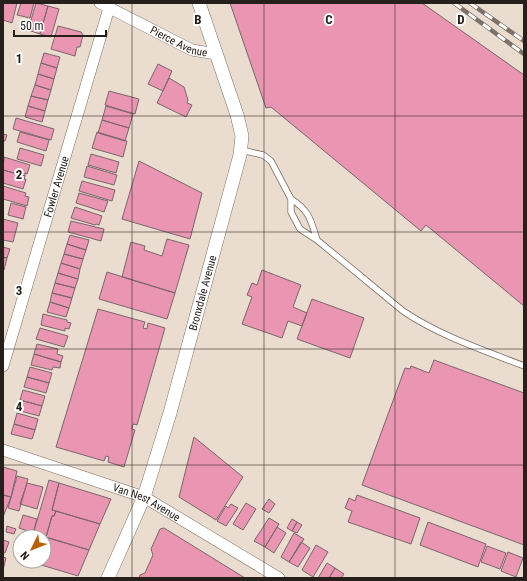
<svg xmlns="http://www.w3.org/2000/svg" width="527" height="581" viewBox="0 0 527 581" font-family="'Roboto Condensed',sans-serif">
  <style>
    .building { fill: #ea95b2; stroke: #79676c }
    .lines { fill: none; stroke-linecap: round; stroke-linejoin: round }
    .service-casing { stroke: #7c7064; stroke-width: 7 }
    .minor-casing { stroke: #7c7064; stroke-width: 12 }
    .tertiary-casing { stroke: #7c7064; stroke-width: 14 }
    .service { stroke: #fff; stroke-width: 5.5 }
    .minor { stroke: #fff; stroke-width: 11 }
    .tertiary { stroke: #fff; stroke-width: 13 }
    .rail-casing { stroke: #7b7269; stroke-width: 4.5 }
    .rail { stroke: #fff; stroke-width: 3; stroke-dasharray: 9; stroke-linecap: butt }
    .grid { fill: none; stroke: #25201b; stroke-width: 1; stroke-opacity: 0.55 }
    .labels { text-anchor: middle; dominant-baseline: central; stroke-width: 4; stroke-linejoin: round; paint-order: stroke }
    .street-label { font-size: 11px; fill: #25201b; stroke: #fff }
    .grid-label { font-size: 13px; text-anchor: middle; font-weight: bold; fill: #25201b; stroke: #fff; stroke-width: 4; stroke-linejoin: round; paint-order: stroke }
  </style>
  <rect width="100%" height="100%" fill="#eadcce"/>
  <path class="building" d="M3,3H17L12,23L3,20Z
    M21,3H34L30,18L17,15Z
    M36,3L48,6L40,34L28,30Z
    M230,3H422L524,75V306L426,225L421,231L271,107L266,108Z
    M48,6L59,9L51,37L40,34Z
    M58,26L81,32L83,35L80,47H77L75,56L51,49Z
    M44,53L60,57L57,68L41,63Z
    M41,63L57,68L54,79L38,74Z
    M158,64L172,71L163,91L148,84Z
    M38,74L54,79L51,90L35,85Z
    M169,78L184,87L188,100L187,103L192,105L186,117L157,103Z
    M35,85L51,90L48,100L31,96Z
    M109,91L139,99L135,114L105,105Z
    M31,96L48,100L45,111L28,106Z
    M28,106L45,111L42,122L25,117Z
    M106,106L133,114L129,128L102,120Z
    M16,118L54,129L51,140L13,129Z
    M102,120L129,128L125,141L98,133Z
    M20,132L49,140L46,151L17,142Z
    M97,132L127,141L123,157L92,148Z
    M3,134L7,135L5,141H3Z
    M20,148L44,155L41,166L17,159Z
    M91,154L119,162L116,173L88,165Z
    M4,157L30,165L27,174L25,173V176L3,170Z
    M139,161L202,193L190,239L122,219Z
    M87,166L117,175L114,185L84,177Z
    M3,170L25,176L24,179H26L23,189L3,183Z
    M82,181L115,190L112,201L79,191Z
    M3,186L26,193L25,196L29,197L27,206L3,199Z
    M79,193L108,201L104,212L76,203Z
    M11,203L26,207L23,219L8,215Z
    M75,207L102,216L99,225L96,224L95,225L71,218Z
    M3,219L18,223L13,242L3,240Z
    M71,221L104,229L101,241L68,232Z
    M70,235L89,240L86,250L67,244Z
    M167,239L189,245L175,293L122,277L131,242L145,246L144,250L162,256Z
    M67,244L86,250L83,259L64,254Z
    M3,247L10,249L7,258L3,257Z
    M64,254L83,259L80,269L61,263Z
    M3,257L7,258L4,270H3Z
    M61,263L80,269L78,279L58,273Z
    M262,270L301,285L293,307L307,313L302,326L288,321L282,338L242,324L252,297L247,295L252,283L257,285Z
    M107,272L175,293L167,319L99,299Z
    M58,273L78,279L75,288L55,283Z
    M55,283L75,288L72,298L52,293Z
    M52,293L72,298L69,308L50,302Z
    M312,299L364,318L350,358L297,339Z
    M50,302L69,308L66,317L47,312Z
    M98,309L145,322L143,328L147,329L148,323L165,328L137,425L133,424L132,429L135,430L124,467L108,462L109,457L106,456L104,461L56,447Z
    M43,314L67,320V322L71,323L69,329L65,328V331L41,325Z
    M40,328L68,336L64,347L36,339Z
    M37,344L58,349L57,354L63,356L61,362L34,354Z
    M34,354L61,362L60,368L53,367L52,370L31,365Z
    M434,360L524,393V545L362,485L405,368L410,369L411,366L429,373Z
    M30,367L52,373L49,383L27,377Z
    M27,377L49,383L46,393L24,387Z
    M23,390L45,396L42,406L20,400Z
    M20,400L42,406L39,416L17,410Z
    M17,413L38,419L35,430L14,424Z
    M14,424L35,430L32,439L11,434Z
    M194,437L243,477L216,520L179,497Z
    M3,467L17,471L11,497L3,495Z
    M17,476L28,479L19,511L8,508Z
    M49,480L59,483L52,510L56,511L54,516H52L46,537L33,534Z
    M27,483L43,487L37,509L20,504Z
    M59,483L111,499L100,524L52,510Z
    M3,495L11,497L3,517Z
    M357,495L420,518L411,544L348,522L352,511L345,508L349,498L355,501Z
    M269,499L275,504L269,513L262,509Z
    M246,503L256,509L243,530L233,524Z
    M231,504L238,508L226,526L217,521L226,506L228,508Z
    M56,511L100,524L89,550L46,537L52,516H54Z
    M23,515L37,519L33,533L19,528Z
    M269,518L279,524L265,547L254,541Z
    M292,519L297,522L292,531L287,528Z
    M297,522L302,525L297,533L292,531Z
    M428,522L486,544L478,567L420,545Z
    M7,526L16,529L14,534L6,532Z
    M277,527L286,533L274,553L265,547Z
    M164,528L245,578H139L140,575L145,573L153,555L151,549L160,529Z
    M294,533L304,539L289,562L281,557Z
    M34,534L89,550L78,576L28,561H44V537H34Z
    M3,540L9,542L5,553H3Z
    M301,542L310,548L298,567L289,562Z
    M316,545L328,552L313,577L302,570Z
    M487,546L506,553L500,569L481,562Z
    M508,552L523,558L516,577L501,571Z
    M3,557L6,558L3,570Z
    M327,563L335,568L329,578H318Z
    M335,568L344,574L341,578H329Z"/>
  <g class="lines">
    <g class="service-casing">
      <path id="service" d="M241,150L263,155L271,161L291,199V212L300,229L317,240L403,311C440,336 483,350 524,366
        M291,199C309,210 311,220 317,240"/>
    </g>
    <g class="minor-casing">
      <g id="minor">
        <path id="s1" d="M100,3L192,50L216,54"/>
        <path id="s2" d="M3,366L109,8"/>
        <path id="s3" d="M3,450L144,497L279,578"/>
      </g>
    </g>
    <g class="tertiary-casing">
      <g id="tertiary">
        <path id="s4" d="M108,578L144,497L170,413L240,155L242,136L237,115L199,3"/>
      </g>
    </g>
    <use href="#service" class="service"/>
    <use href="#minor" class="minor"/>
    <use href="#tertiary" class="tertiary"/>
    <g class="rail-casing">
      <path id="rail" d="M454,3L524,54
        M470,3L524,41"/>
    </g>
    <use href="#rail" class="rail"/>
  </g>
  <path class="grid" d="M132,3V578M264,3V578M395,3V578M3,116H524M3,232H524M3,349H524M3,465H524"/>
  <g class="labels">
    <g class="street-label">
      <text stroke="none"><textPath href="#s1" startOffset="88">Pierce Avenue</textPath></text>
      <text stroke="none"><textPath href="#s2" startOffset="187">Fowler Avenue</textPath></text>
      <text stroke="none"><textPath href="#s4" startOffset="301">Bronxdale Avenue</textPath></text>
      <text stroke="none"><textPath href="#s3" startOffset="153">Van Nest Avenue</textPath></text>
    </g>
  </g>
  <g class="grid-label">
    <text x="198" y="24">B</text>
    <text x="329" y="24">C</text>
    <text x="461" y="24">D</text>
    <text x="19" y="63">1</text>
    <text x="19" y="179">2</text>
    <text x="19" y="295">3</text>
    <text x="19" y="411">4</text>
  </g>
  <rect width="527" height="581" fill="none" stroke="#25201b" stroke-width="8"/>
  <g transform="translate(32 549) rotate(227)"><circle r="19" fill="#ffffff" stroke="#a8a6a4"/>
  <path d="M0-3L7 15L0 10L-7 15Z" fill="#ba6000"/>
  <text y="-6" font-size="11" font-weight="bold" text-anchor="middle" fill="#25201b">N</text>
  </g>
  <path d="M14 30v6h92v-6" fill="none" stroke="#25201b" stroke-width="2"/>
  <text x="20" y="30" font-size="12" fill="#25201b" stroke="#ffffff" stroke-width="3" paint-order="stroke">50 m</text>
</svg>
